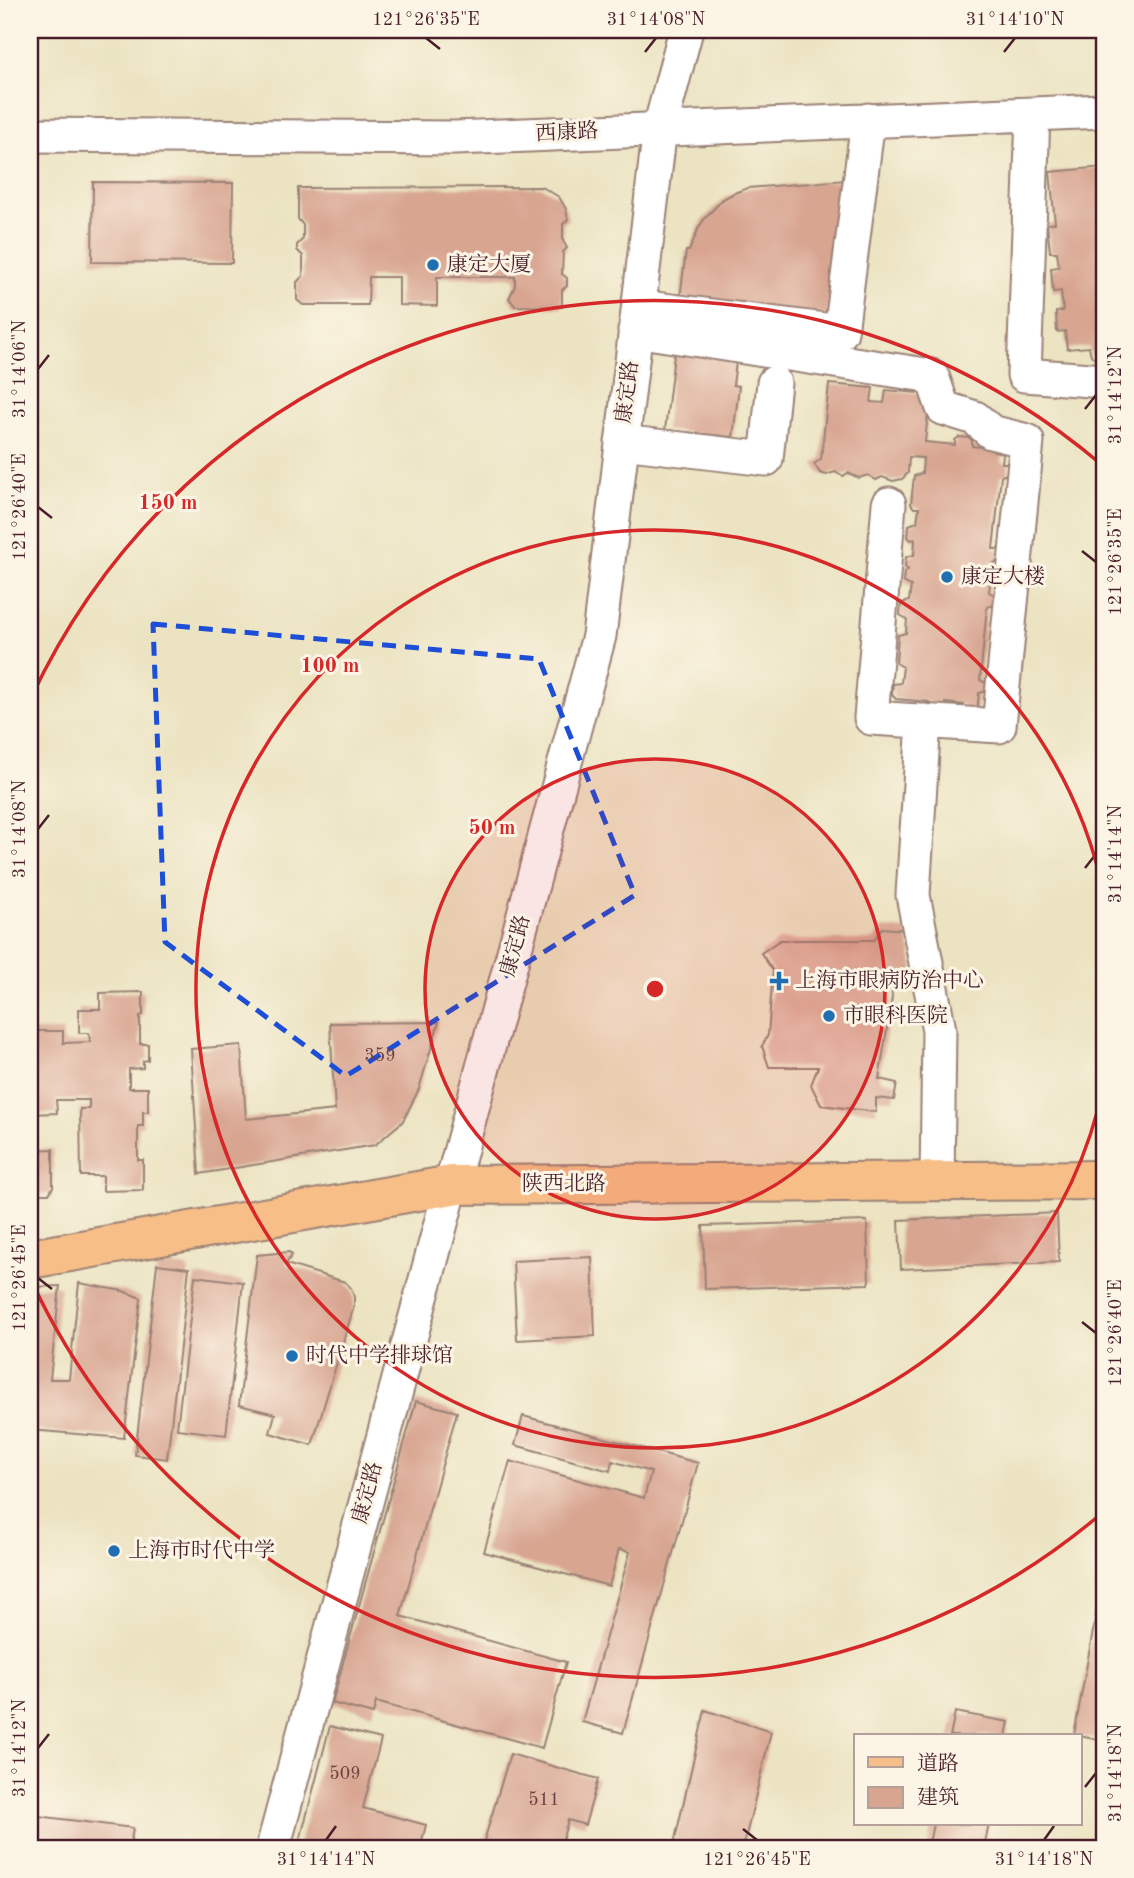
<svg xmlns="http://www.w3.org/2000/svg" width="1134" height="1878" viewBox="0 0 1134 1878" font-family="'Old Standard TT','Noto Serif SC',serif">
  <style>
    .building { fill: #d8a591 }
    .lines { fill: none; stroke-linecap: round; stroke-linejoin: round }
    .minor-casing { stroke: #9a8176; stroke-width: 37 }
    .major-casing { stroke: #9a8176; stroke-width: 42 }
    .minor { stroke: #fff; stroke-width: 33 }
    .major { stroke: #f7be87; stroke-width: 38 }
    .marked { fill: none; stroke: #1d4ed8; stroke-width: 5; stroke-dasharray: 14 9; stroke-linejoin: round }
    .ticks { fill: none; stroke: #4a1f2b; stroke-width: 2.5 }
    .ring { fill: none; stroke: #d62828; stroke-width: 3.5 }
    .poi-dot { fill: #1f6fb2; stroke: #fcf5e5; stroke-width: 2.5 }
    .labels { text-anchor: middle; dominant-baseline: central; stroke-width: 6; stroke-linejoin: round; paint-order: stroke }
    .number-label { font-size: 18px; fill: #6e4044 }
    .street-label { font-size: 21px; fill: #4a1f2b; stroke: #fcf5e5 }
    .poi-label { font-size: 21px; fill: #4a1f2b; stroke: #fcf5e5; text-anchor: start }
    .centre { fill: #d62828; stroke: #fcf5e5; stroke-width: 3.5 }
    .ring-label { font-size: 21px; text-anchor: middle; font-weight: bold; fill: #d62828; stroke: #fcf5e5; stroke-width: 6; stroke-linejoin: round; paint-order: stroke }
    .neatline { fill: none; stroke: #4a1f2b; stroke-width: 2.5 }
    .ticks-label { font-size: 18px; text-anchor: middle; fill: #4a1f2b }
  </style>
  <rect width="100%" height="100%" fill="#fcf5e5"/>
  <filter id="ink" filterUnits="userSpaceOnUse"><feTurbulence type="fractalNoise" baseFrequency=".0143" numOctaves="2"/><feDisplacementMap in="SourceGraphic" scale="14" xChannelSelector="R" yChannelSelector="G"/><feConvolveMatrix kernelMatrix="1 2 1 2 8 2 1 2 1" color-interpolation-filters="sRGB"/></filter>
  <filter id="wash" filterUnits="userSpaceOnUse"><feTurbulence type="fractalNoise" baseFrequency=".00686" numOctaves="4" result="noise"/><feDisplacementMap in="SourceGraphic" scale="28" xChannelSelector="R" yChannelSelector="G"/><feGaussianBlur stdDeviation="1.57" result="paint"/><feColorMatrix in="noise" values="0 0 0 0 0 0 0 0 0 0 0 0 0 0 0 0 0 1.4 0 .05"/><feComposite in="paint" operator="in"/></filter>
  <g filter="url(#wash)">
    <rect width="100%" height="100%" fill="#ebe3c1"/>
    <g id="blocks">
      <path class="building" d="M1104,167V360L1097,361L1091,355L1089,347L1067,349L1065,331L1057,332L1056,312L1063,311L1061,291L1053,292L1051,268L1059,267L1057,252H1050L1047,224L1055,223L1050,172Z
        M845,180L828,316L680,298L686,251H689L699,227L705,218L723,199L734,193L748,188Z
        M93,182L233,183L232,263L92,262Z
        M542,187L559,197L566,209L568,220L563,224V241L567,248L563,252L562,274L567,278V286L562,290V307L515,306L509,298L515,286V277H437V306L399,305V277H369L368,305H303L297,300V282L303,276V256L297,250V245L303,239V225L298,219V188Z
        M675,347L737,354L733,385L739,386L733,437L665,430Z
        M829,384L873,388L871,402L884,403L886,390L930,394L925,442L955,445V440L959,437L970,438L972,441V446L990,448L1004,445L1002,463H1006L1009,466L1008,474L1001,476L993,549H998L1001,553L999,561L992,564L989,592L996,596L995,605L987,607L980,680L988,684L987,691L979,693L977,711L964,710V705L946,703V708L929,707V702L896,699L892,695L893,684L901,683L903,667L896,663L898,635L906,633L907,619L900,615L901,603L909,601L911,586L903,582L904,573L908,570L905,567L906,557L914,555L915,539L911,540L908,537L909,525L917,522L919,508H914L911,504L914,476L922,473L923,458L909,457L908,473L902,479L893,481L882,477L876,480L868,475L859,478L848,473L843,476L835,472L826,475L820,473L814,464L821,459Z
        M882,928L907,930L916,980L891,982L892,997L879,1079L897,1083L894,1100L876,1098V1112L821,1105L811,1085L818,1067H769L762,1046L768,1035L773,971L761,953L780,940H874Z
        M143,992V1015L140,1016V1044H148V1060L143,1061V1068L129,1069V1088H148V1112H143V1126H138V1160H143V1190L103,1191V1176H81L80,1109H89V1100H56L57,1113L30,1114V1031H63V1043L90,1042L89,1033H79V1009H100V993Z
        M439,1022L419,1089L403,1121L375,1145L199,1174L191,1049L241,1045L246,1119L335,1110L330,1023Z
        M53,1149V1187L49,1194H30V1150Z
        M1057,1213L1059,1262L901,1269L899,1220Z
        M867,1221L869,1284L705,1289L703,1226Z
        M289,1252L292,1255L286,1264L345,1282L351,1288L354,1297V1306L312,1445L270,1433L275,1414L239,1405L257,1255Z
        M592,1257L595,1336L517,1340L513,1261Z
        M157,1264L189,1268L167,1459L135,1455Z
        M195,1276L243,1282L226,1435L177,1429Z
        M79,1283L123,1291L141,1298L124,1438L30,1430V1287L60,1286L50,1379H69Z
        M416,1401L457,1412L400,1616L566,1662L542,1748L376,1702L373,1714L332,1703Z
        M523,1416L698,1463L623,1733L582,1722L630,1552L619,1549L609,1586L484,1552L510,1461L644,1498L651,1472L612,1461L610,1471L515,1445Z
        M1103,1576H1104V1741L1074,1735Z
        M705,1710L771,1732L743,1848H673Z
        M955,1712L1009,1722L1006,1736H950Z
        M330,1726L381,1739L363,1808L426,1825L420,1848H298Z
        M510,1754L598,1779L585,1825L568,1820L560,1848H482Z
        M30,1815L133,1828L130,1848H30Z
        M933,1824H989L984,1848H928Z"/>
    </g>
  </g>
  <g filter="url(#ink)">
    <use href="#blocks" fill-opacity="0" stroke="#9a8176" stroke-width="2"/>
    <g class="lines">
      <g class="minor-casing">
        <path id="minor" d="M1033,114L1024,375L1104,381
          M30,135L455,138L1104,111
          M639,307L841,332L868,120
          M635,330L932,376L943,408L975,418L991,432L1027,441L999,726L871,718L889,504
          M622,442L766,459L774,383
          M924,721L913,895L939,1030L937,1181
          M273,1848L599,636L660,128L686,30"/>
      </g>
      <g class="major-casing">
        <path id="major" d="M30,1259L452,1185L1104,1180"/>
      </g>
      <use href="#minor" class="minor"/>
      <use href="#major" class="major"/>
    </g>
  </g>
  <path class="marked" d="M153,624L539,659L635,895L346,1076L165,942Z"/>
  <path class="ticks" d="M426,38L440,49M645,52L656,38M1004,52L1015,38M38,369L49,355M1085,409L1096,395M38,507L52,518M1082,551L1096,562M38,829L49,815M1085,868L1096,854M38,1278L52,1289M1082,1322L1096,1333M38,1748L49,1734M1085,1787L1096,1773M743,1829L757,1840M326,1840L336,1826M1044,1840L1054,1826"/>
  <circle cx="655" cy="989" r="230" fill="#d62828" fill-opacity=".12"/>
  <g class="ring">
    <circle cx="655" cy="989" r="230"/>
    <path d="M1104 1084A459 459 0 1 1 1104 894"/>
    <path d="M1102 1513A689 689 0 0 1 31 1280M31 698A689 689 0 0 1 1102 465"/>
  </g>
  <g class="poi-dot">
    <circle cx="433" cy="265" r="7"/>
    <circle cx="947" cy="577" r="7"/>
    <path d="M775.5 970.5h7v7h7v7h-7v7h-7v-7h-7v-7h7z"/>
    <circle cx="829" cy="1016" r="7"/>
    <circle cx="292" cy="1356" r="7"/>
    <circle cx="114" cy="1551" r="7"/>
  </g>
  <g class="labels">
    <g class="number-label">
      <text x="380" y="1056">359</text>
      <text x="345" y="1774">509</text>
      <text x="544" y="1800">511</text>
    </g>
    <g class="street-label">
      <text transform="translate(567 133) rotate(-3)">西康路</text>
      <text transform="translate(628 392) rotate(-83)">康定路</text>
      <text transform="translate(516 946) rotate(-75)">康定路</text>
      <text x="564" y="1184">陕西北路</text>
      <text transform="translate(368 1493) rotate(-75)">康定路</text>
    </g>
    <g class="poi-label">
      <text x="447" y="265">康定大厦</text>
      <text x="961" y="577">康定大楼</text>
      <text x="795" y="981">上海市眼病防治中心</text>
      <text x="843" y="1016">市眼科医院</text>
      <text x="306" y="1356">时代中学排球馆</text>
      <text x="128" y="1551">上海市时代中学</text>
    </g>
  </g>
  <circle cx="655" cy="989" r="10" class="centre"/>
  <g class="ring-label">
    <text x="168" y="509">150 m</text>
    <text x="330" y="672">100 m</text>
    <text x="492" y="834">50 m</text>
  </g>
  <rect width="1134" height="1878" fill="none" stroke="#fcf5e5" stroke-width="77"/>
  <rect x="854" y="1734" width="228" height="91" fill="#fcf5e5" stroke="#b59f9b" stroke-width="2"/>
  <rect x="868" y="1757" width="35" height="10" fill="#f7be87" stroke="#b59f9b" stroke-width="2"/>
  <text x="917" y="1770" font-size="21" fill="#4a1f2b">道路</text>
  <rect x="868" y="1787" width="35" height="21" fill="#d8a591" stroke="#b59f9b" stroke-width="2"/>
  <text x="917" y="1804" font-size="21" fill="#4a1f2b">建筑</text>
  <rect x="38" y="38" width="1058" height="1802" class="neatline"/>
  <g class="ticks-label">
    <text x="426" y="25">121°26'35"E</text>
    <text x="656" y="25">31°14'08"N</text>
    <text x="1015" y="25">31°14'10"N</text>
    <text transform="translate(19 369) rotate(-90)" y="6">31°14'06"N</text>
    <text transform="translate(1115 395) rotate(-90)" y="6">31°14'12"N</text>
    <text transform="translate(19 507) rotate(-90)" y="6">121°26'40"E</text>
    <text transform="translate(1115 562) rotate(-90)" y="6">121°26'35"E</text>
    <text transform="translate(19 829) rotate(-90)" y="6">31°14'08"N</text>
    <text transform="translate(1115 854) rotate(-90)" y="6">31°14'14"N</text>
    <text transform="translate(19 1278) rotate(-90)" y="6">121°26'45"E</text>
    <text transform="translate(1115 1333) rotate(-90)" y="6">121°26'40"E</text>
    <text transform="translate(19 1748) rotate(-90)" y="6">31°14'12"N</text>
    <text transform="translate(1115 1773) rotate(-90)" y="6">31°14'18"N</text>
    <text x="326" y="1865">31°14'14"N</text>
    <text x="757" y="1865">121°26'45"E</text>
    <text x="1044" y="1865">31°14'18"N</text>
  </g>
</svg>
